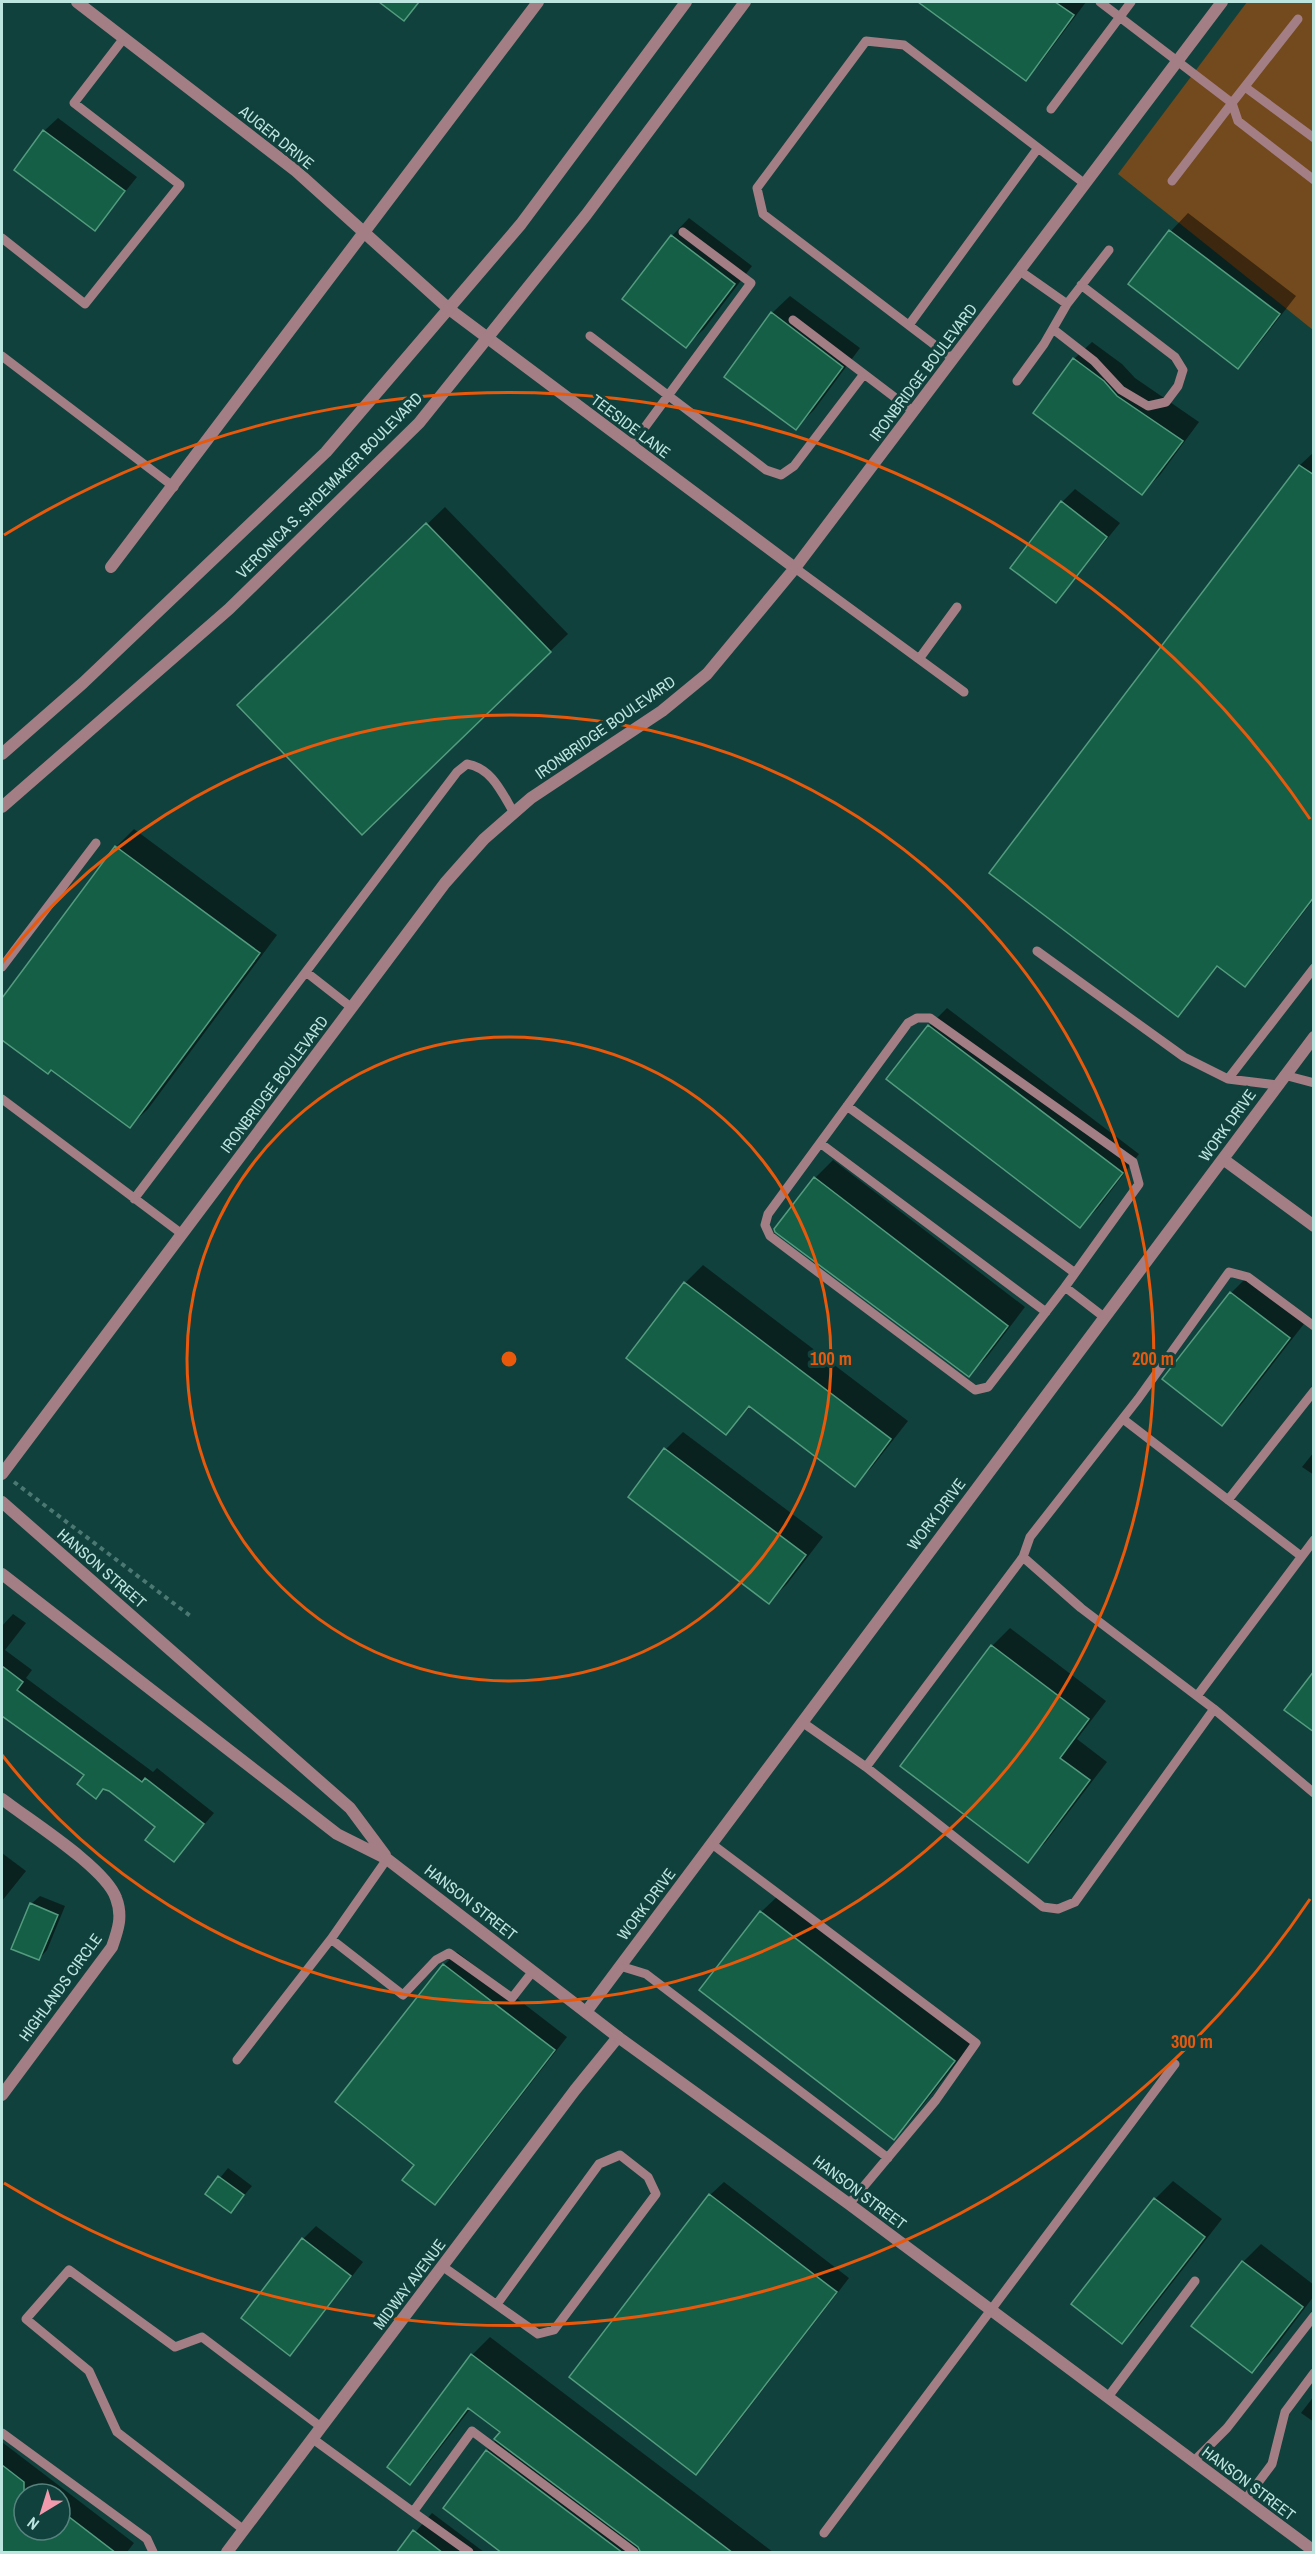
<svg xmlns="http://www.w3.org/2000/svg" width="1315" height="2554" viewBox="0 0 1315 2554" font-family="'Archivo Narrow',sans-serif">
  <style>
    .green { fill: #734a1d }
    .shadow { fill: #0007; fill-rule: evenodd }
    .building { fill: #145f46; stroke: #549c7f; stroke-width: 1.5 }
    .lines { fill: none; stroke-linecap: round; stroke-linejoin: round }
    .path { stroke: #4b7873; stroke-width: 4; stroke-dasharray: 4.5 4.5; stroke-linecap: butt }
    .service { stroke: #a37e85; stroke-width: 9 }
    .minor { stroke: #a37e85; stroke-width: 12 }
    .tertiary { stroke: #a37e85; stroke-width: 12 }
    .ring { fill: none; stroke: #e8590c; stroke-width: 3 }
    .labels { text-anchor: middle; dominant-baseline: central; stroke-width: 6; stroke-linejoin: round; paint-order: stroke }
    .street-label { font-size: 16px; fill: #bde5e0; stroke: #11413c }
    .centre { fill: #e8590c; stroke: #11413c; stroke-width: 3 }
    .ring-label { font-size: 18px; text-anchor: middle; font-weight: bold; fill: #e8590c; stroke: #11413c; stroke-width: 6; stroke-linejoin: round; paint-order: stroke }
  </style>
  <rect width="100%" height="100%" fill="#11413c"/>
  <path class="green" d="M1247,2H1313V330L1118,174Z"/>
  <path class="shadow" d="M934,2H1086L1039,65L1026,79L929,8Z
    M58,118L137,177L95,229L44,131Z
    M1188,213L1296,296L1255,349L1238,367L1130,284L1171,231Z
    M689,218L752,266L704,329L686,346L672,236Z
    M790,296L860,348L814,410L796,428L772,313Z
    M1092,342L1122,364L1135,378L1199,422L1160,475L1142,493L1074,359Z
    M1314,452V899L1258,972L1245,985L1219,965L1178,1015L991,873L1300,465Z
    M1075,489L1120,523L1056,602L1062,502Z
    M445,507L568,634L362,833L257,688Z
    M134,829L277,935L148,1109L130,1126L51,1068L47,1072L2,1038V1001L116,847Z
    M947,1008L1139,1154L1098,1208L1080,1226L929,1026Z
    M833,1160L1025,1307L987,1357L969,1375L776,1229L815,1178Z
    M703,1265L908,1421L872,1467L855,1485L751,1406L726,1433L628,1358L685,1283Z
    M1249,1275L1307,1320L1240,1406L1222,1424L1165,1379L1231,1293Z
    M683,1432L823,1537L787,1584L769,1602L666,1449Z
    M1314,1452V1475L1302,1467Z
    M13,1614L26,1623L5,1650L32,1670L26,1678L153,1772L157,1768L214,1813L174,1860L157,1827L109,1790L104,1788L96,1797L86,1775L2,1714V1626Z
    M1010,1628L1106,1701L1077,1739L1107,1762L1045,1843L1027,1861L992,1646Z
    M2,1853L26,1871L2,1901Z
    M779,1895L972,2043L911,2120L894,2138L761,1912Z
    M40,1896L65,1906L47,1950L39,1959L31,1904Z
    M457,1952L567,2037L448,2190L435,2203L416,2165L444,1965Z
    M228,2168L252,2186L231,2211L207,2194Z
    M1173,2181L1222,2219L1140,2324L1122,2342L1073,2304L1155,2199Z
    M724,2182L849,2278L709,2460L696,2473L571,2377L710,2195Z
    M316,2226L363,2262L303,2340L290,2354L303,2239Z
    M1261,2244L1314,2285V2296L1270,2354L1252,2371L1193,2326L1243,2262Z
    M490,2337L773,2552H504L487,2451L502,2432L471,2408L427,2465L409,2483L389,2467L472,2355Z
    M1314,2396V2422L1301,2413Z
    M2,2442L134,2543L127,2552H2ZM24,2494H60V2530H24Z
    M432,2513L484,2552H398Z"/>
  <path class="building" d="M379,2H419L404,21Z
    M918,2H1055L1074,15L1026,81Z
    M43,130L125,191L95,231L14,170Z
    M1169,230L1280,314L1238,369L1128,284Z
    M671,235L735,284L686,348L622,299Z
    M771,312L843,367L796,430L724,377Z
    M1073,358L1104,381L1117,396L1183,441L1142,495L1033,413Z
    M1299,465L1314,475V897L1245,987L1217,966L1178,1017L989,873Z
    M1061,501L1107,537L1056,603L1010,568Z
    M426,523L551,652L362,835L237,705Z
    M115,846L260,953L130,1128L51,1070L48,1074L2,1040V998Z
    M928,1025L1123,1173L1080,1228L886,1079Z
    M814,1177L1008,1326L969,1377L775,1232L774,1229Z
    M684,1282L891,1439L855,1487L749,1406L726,1435L626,1358Z
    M1230,1292L1290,1338L1222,1426L1162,1379Z
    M664,1448L806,1555L769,1604L628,1497Z
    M991,1645L1089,1719L1060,1758L1090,1780L1028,1863L900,1766Z
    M2,1666L23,1682L17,1690L142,1782L145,1778L204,1824L174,1862L145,1840L155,1827L109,1791L103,1789L96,1799L77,1784L84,1775L2,1716Z
    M1314,1671V1732L1284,1710Z
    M30,1903L58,1915L39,1960L11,1949Z
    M760,1911L955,2061L894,2140L699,1990Z
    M443,1964L555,2050L435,2205L402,2180L414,2165L335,2102Z
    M218,2176L244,2195L231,2213L205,2194Z
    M709,2194L837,2292L696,2475L569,2377Z
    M1154,2198L1205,2237L1122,2344L1071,2304Z
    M302,2238L351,2276L290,2356L241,2318Z
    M1242,2261L1303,2307L1252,2373L1191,2326Z
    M471,2354L733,2553H641L638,2547L494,2439L500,2432L468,2408L410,2485L387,2467Z
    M486,2450L623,2553H502L443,2508Z
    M2,2465L24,2482V2530H60V2510L116,2553H2Z
    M413,2530L443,2553H396Z"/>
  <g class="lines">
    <path class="path" d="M14,1482L193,1618"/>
    <path class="service" d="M1100,2L1232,103L1298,19
      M1245,87L1314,138
      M1232,103L1238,121L1314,180
      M1051,109L1131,2
      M1172,181L1232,103
      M2,238L85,304L180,185L74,103L124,38
      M1020,271L1067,304L1109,250
      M793,320L864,374
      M909,325L1038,148
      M1053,329L1094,361L1121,390L1148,406L1166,402L1178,386L1183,370L1175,357L1081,285
      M590,336L766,470L781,475L794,466L864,374L914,412
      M2,356L174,487
      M953,359L763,214L757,188L866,41L904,45L1085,184
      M1017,381L1044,344L1067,304
      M631,446L751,283L683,232
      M795,568L964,692
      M919,659L957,607
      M1037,951L1184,1057L1228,1079L1277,1085
      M2,967L96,843
      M306,972L352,1008
      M1284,1075L1314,1083
      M1228,1079L1314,968
      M2,1099L182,1234
      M847,1106L1075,1273
      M820,1143L1046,1312
      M134,1199L457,772L467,764C492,768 502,793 514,813
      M1065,1287L1139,1184L1133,1162L930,1018H917L908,1023L768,1214L765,1225L770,1236L975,1390L988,1387L1065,1287L1104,1317
      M1314,1326L1248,1277L1229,1272L1138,1399L1030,1537L1023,1557L1081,1608L1214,1709L1314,1793
      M1123,1419L1301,1556
      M1228,1500L1314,1391
      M1197,1696L1314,1540
      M802,1722L866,1767L1043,1907L1058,1909L1075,1902L1214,1709
      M866,1767L1023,1557
      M712,1844L976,2043L936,2100L849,2204
      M331,1939L403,1995L436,1960L449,1953L512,1998L533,1971
      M620,1966L646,1974L888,2158
      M237,2060L331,1939L387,1859
      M442,2266L538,2334L554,2330L656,2194L648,2177L620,2155L599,2164L497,2304
      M1108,2397L1195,2281
      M2,2433L147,2539L153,2552
      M313,2439L413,2512
      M1193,2462L1227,2428L1314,2316
      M1245,2500L1272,2464L1285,2412L1314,2373
      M244,2530L117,2432L89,2371L26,2319L69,2270L175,2347L202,2337L321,2427
      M824,2533L1175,2064
      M469,2552L413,2512L472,2431L634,2552"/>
    <path class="minor" d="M77,2L296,171L449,309L795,568
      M111,567L538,2
      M1223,1159L1314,1226
      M2,1474L445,883L484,839L531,798L662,711L707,674L795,568L1222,2
      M2,1799C29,1820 106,1868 116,1898C123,1916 118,1930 112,1947L2,2095
      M586,2012L1314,1037
      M227,2552L575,2090L618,2037"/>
    <path class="tertiary" d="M2,754L83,683L326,452L521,224L686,2
      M2,807L229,609L419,423L586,215L745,2
      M2,1502L350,1808L385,1855
      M2,1574L337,1834L387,1859L618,2037L849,2204L1314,2551"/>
  </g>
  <g class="ring">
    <circle cx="509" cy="1359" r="322"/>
    <path d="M2 963A644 644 0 1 1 2 1755"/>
    <path d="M1310 1899A966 966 0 0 1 4 2183M4 535A966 966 0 0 1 1310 819"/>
  </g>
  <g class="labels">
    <g class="street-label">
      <text transform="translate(277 137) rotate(39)">AUGER DRIVE</text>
      <text transform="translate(923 372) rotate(-53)">IRONBRIDGE BOULEVARD</text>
      <text transform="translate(631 426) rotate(37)">TEESIDE LANE</text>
      <text transform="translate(329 485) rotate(-45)">VERONICA S. SHOEMAKER BOULEVARD</text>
      <text transform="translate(605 727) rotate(-35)">IRONBRIDGE BOULEVARD</text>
      <text transform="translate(274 1084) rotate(-53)">IRONBRIDGE BOULEVARD</text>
      <text transform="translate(1227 1125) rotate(-54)">WORK DRIVE</text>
      <text transform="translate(936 1514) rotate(-53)">WORK DRIVE</text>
      <text transform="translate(102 1568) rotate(41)">HANSON STREET</text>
      <text transform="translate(471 1902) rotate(38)">HANSON STREET</text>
      <text transform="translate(646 1904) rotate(-53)">WORK DRIVE</text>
      <text transform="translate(60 1987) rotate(-54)">HIGHLANDS CIRCLE</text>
      <text transform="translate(860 2192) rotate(37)">HANSON STREET</text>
      <text transform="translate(409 2284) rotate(-53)">MIDWAY AVENUE</text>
      <text transform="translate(1249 2483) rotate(37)">HANSON STREET</text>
    </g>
  </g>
  <circle cx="509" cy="1359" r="9" class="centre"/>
  <g class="ring-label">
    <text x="831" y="1365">100 m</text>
    <text x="1153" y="1365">200 m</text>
    <text x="1192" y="2048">300 m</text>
  </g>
  <rect width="1315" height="2554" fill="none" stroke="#bde5e0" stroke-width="6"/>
  <g transform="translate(42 2512) rotate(218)"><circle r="28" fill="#11413c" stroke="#56837e" stroke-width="1.5"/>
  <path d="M0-4.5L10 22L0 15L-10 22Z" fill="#f29aad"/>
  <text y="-9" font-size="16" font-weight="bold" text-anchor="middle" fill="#bde5e0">N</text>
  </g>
</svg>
